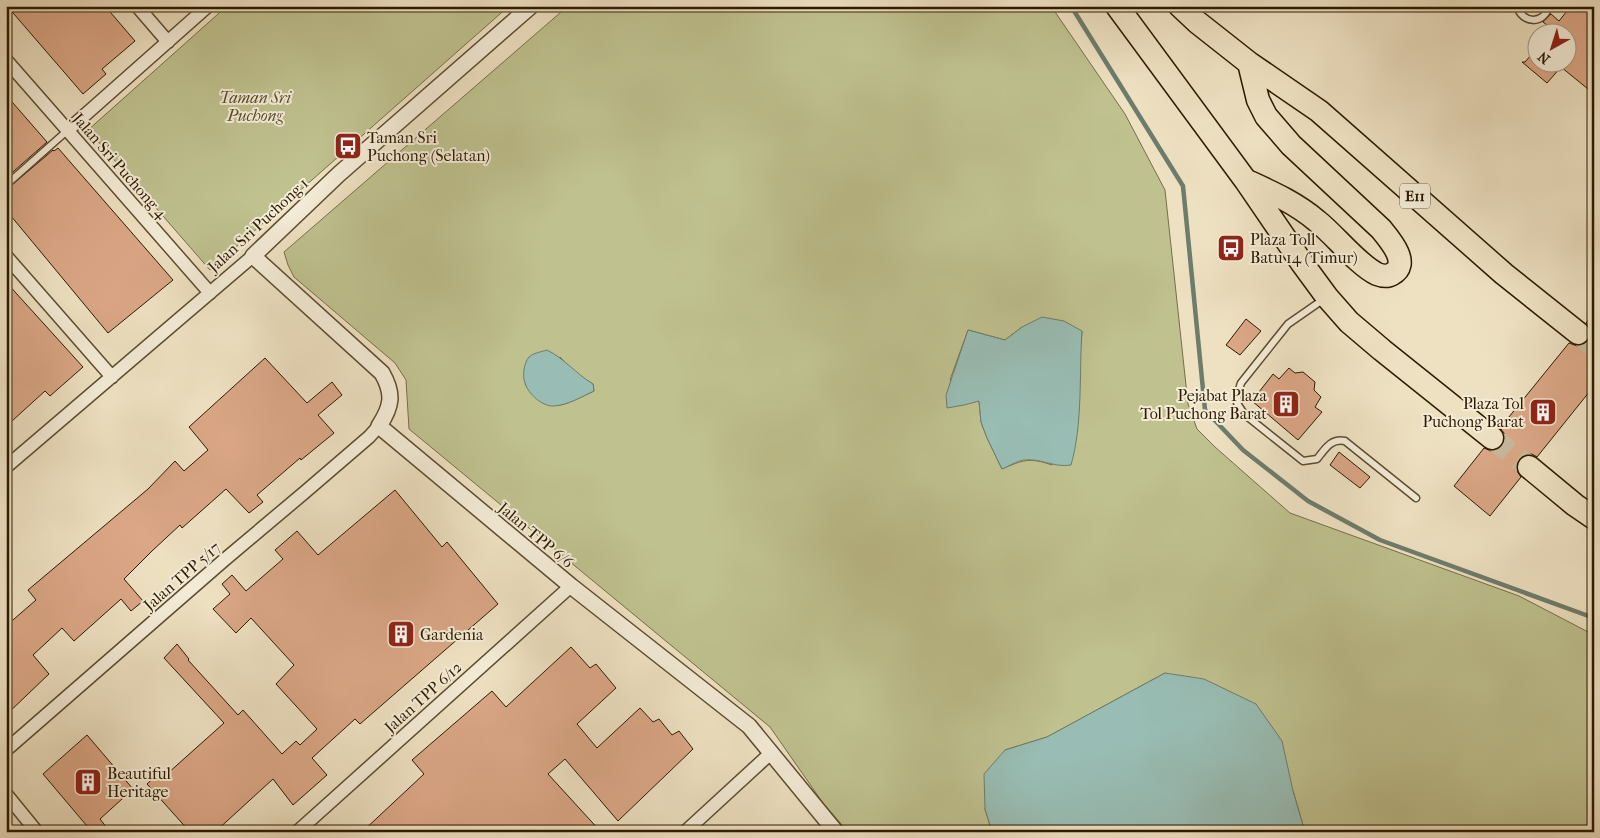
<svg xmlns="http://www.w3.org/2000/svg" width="1600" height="838" viewBox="0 0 1600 838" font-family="'IM FELL French Canon',serif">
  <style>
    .green { fill: #bfc18f; stroke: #766e48; fill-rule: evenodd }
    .water { fill: #99bdb4; stroke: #6e7c6c }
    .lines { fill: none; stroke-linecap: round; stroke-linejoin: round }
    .stream { stroke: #6e7c6c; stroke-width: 4.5 }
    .building { fill: #dba787; stroke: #2d1a00 }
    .motorway-tunnel { stroke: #c7b99b; stroke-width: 22; stroke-dasharray: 22 11; stroke-linecap: butt }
    .service-casing { stroke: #5d4c30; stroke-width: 9 }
    .minor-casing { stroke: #5d4c30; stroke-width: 15 }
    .tertiary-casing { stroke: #5d4c30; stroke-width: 18 }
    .motorway-casing { stroke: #2d1a00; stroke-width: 25 }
    .service { stroke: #f4ecd7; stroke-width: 6 }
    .minor { stroke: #f4ecd7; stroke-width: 12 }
    .tertiary { stroke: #f4ecd7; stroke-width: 15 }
    .motorway { stroke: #eee1c2; stroke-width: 22 }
    .labels { text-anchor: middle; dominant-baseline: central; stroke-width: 4; stroke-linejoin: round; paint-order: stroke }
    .shield { fill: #f4ecd7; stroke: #695940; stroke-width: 1 }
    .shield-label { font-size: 15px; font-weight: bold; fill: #2d1a00 }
    .park-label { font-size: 16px; font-style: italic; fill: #594c2b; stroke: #f4ecd7 }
    .poi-label { font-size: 16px; fill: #2d1a00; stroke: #f4ecd7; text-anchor: start }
    .street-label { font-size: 16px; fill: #2d1a00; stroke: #f4ecd7 }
  </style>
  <rect width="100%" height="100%" fill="#eee1c2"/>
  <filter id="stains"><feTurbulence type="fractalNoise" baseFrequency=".004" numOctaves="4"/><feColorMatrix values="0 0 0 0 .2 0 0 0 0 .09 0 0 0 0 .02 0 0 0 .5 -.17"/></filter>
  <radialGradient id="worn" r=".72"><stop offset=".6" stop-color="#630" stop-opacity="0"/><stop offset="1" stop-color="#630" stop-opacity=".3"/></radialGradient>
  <path class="green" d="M227,6H509L210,270L88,130Z
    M568,6H1051L1125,114L1165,190L1188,404L1197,429L1215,447L1290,513L1519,596L1594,635V832H1305L1293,791L1165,673L1047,737L1005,750L985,809L992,832H848L823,803L770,727L409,429L406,380L395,363L294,277L288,265L284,252ZM1022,327L1082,331L1080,353L1052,465C1029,457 1023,460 1002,469L987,438L981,422L979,401L950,380L968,330L1005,340ZM560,357L578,375L593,384L594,391C562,406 548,417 525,384Z"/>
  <path class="water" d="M1042,317L1064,321L1082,331C1079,373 1083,424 1071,465C1054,468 1041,458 1024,460C1017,461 1009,466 1002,469L987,438L981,422L979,401L964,405L947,408L946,395L968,330L1005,340L1022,327Z
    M547,350C565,359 575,373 593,384L594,391C581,397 568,405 554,406C543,407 528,394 525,383C522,376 524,363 529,357C533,353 541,352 547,350Z
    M1165,673L1204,679L1256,704L1282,741L1293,791L1305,832H992L985,809L984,774L1005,750L1047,737Z"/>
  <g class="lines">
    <path class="stream" d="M1071,6L1183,186L1205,410L1243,450L1308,501L1380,540L1594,618"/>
  </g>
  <path class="building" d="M7,6H105L135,41L102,69L106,74L83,94Z
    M1571,6H1594V82L1588,89L1561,67L1547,83L1522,62H1525L1538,47V62H1568V32H1550L1552,29L1543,22L1551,14L1559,21Z
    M6,95L47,142L6,178Z
    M58,148L173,280L108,333L6,210V190L53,150L54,151Z
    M6,282L83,367L50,396L45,391L12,421L6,415Z
    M1594,313V386L1537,457L1532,454L1525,455L1519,459L1516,464L1517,471L1521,477L1490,516L1454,486L1484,448L1491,451L1497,450L1502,447L1505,439L1504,433L1500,428L1569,343L1577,346L1582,345L1588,342L1591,334L1590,328L1586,323Z
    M1246,319L1261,331L1240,355L1226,345Z
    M265,358L307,403L332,382L342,395L318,415L334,433L301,460L300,458L257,495L263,502L249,513L226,489L182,528L180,525L152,551L124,579L143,601L131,611L121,599L74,641L62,628L33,655L49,674L6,715V626L36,600L28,590L148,489L175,461L184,471L208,450L189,427Z
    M1289,368L1295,373L1303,372L1315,382L1314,390L1321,397L1315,407L1322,412L1298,440L1252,401L1273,374L1279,379Z
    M1339,452L1370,477L1360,488L1330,465Z
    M395,490L442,547L447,542L498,604L360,724L355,719L312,758L327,775L293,805L273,779L215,832H190L147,784L162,770L167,774L224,723L164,658L177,644L189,659L188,660L238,715L243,710L282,754L296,741L300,745L317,729L276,684L294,665L251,618L236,633L213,609L230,594L222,584L232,575L246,591L283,559L275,550L297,531L318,555Z
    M571,647L590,668L596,664L616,688L577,724L597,748L640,708L653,722L659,719L672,735L679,731L693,749L618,821L565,759L548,774L601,832H362L424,774L412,760L492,691L506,707Z
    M87,735L133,789L100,819L110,832H92L43,774Z"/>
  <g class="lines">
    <path class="motorway-tunnel" d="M1578,333L1594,346
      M1492,438L1529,467"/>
    <g class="service-casing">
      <path id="service" d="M1517,6C1522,24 1544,25 1549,6
        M6,185L68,130
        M1324,299L1288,324L1241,383L1237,396V403L1244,414L1303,461L1317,459C1325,449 1331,438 1345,441L1416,498"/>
    </g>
    <g class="minor-casing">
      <path id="minor" d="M137,6L168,42
        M6,60L210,293
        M68,130L208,6
        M6,256L112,377
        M6,467L253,256
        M6,750L223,561L305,492L369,437L379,426
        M6,794L37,832
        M297,832L571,586
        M685,832L772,752"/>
    </g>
    <g class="tertiary-casing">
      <path id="tertiary" d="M531,6L339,174L253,256L382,373C394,394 392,406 379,426L571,586L749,726L836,832"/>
    </g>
    <g class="motorway-casing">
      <path id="motorway" d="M1117,6L1246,181L1302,263L1327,297L1349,322L1382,350L1492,438
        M1180,6L1197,22L1249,63L1319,111L1504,274L1578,333
        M1247,181C1271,192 1296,203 1317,221C1335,235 1358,265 1377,274C1382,276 1387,277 1392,274C1411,264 1390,240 1381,229L1291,145L1272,123L1266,116L1258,100L1249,63
        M1529,467L1575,505L1594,518"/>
    </g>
    <use href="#service" class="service"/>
    <use href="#minor" class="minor"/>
    <use href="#tertiary" class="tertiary"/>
    <use href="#motorway" class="motorway"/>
  </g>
  <defs>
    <g id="bus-square" transform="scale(1.4375)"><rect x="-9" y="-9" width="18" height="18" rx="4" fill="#8f2418" stroke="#f4ecd7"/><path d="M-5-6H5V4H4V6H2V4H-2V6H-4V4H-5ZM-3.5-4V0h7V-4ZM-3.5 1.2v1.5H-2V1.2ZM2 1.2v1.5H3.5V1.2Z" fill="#fff"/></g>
    <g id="building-square" transform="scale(1.4375)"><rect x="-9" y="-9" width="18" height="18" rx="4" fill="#8f2418" stroke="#f4ecd7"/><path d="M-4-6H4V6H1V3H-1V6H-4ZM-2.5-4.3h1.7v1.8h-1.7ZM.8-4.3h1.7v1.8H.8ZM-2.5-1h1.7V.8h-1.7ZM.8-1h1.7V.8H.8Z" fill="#fff"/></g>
  </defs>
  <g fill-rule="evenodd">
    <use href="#bus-square" x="348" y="146"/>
    <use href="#bus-square" x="1231" y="248"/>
    <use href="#building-square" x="1286" y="404"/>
    <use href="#building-square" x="1543" y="412"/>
    <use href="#building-square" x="401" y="634"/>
    <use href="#building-square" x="88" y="782"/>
  </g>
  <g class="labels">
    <rect class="shield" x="1400" y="183.5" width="30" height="25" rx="4"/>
    <g class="shield-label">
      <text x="1415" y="196">E11</text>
    </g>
    <g class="park-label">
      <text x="255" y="97">Taman Sri<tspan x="255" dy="18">Puchong</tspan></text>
    </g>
    <g class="poi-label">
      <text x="367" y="137">Taman Sri<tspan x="367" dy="18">Puchong (Selatan)</tspan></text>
      <text x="1250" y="239">Plaza Toll<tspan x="1250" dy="18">Batu 14 (Timur)</tspan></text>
      <text x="1267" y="395" text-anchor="end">Pejabat Plaza<tspan x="1267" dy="18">Tol Puchong Barat</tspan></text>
      <text x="1524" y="403" text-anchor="end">Plaza Tol<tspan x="1524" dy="18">Puchong Barat</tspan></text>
      <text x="420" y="634">Gardenia</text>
      <text x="107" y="773">Beautiful<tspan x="107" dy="18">Heritage</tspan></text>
    </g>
    <g class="street-label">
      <text transform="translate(120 166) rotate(49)">Jalan Sri Puchong 4</text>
      <text transform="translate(258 225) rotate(-43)">Jalan Sri Puchong 1</text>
      <text transform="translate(536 535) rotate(40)">Jalan TPP 6/6</text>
      <text transform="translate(182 576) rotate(-41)">Jalan TPP 5/17</text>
      <text transform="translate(423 697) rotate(-42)">Jalan TPP 6/12</text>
    </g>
  </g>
  <rect width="1600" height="838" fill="none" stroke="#eee1c2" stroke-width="25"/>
  <rect x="8" y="8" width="1585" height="823" fill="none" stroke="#2d1a00" stroke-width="2.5"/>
  <rect x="12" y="12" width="1575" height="813" fill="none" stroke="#2d1a00"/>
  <g transform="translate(1552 48) rotate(219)"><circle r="24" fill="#f4ecd7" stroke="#a49881"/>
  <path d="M0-4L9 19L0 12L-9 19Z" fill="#8f2418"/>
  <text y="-8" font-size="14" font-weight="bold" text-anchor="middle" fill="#2d1a00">N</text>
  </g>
  <rect width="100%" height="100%" filter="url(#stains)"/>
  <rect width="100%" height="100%" fill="url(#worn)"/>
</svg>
